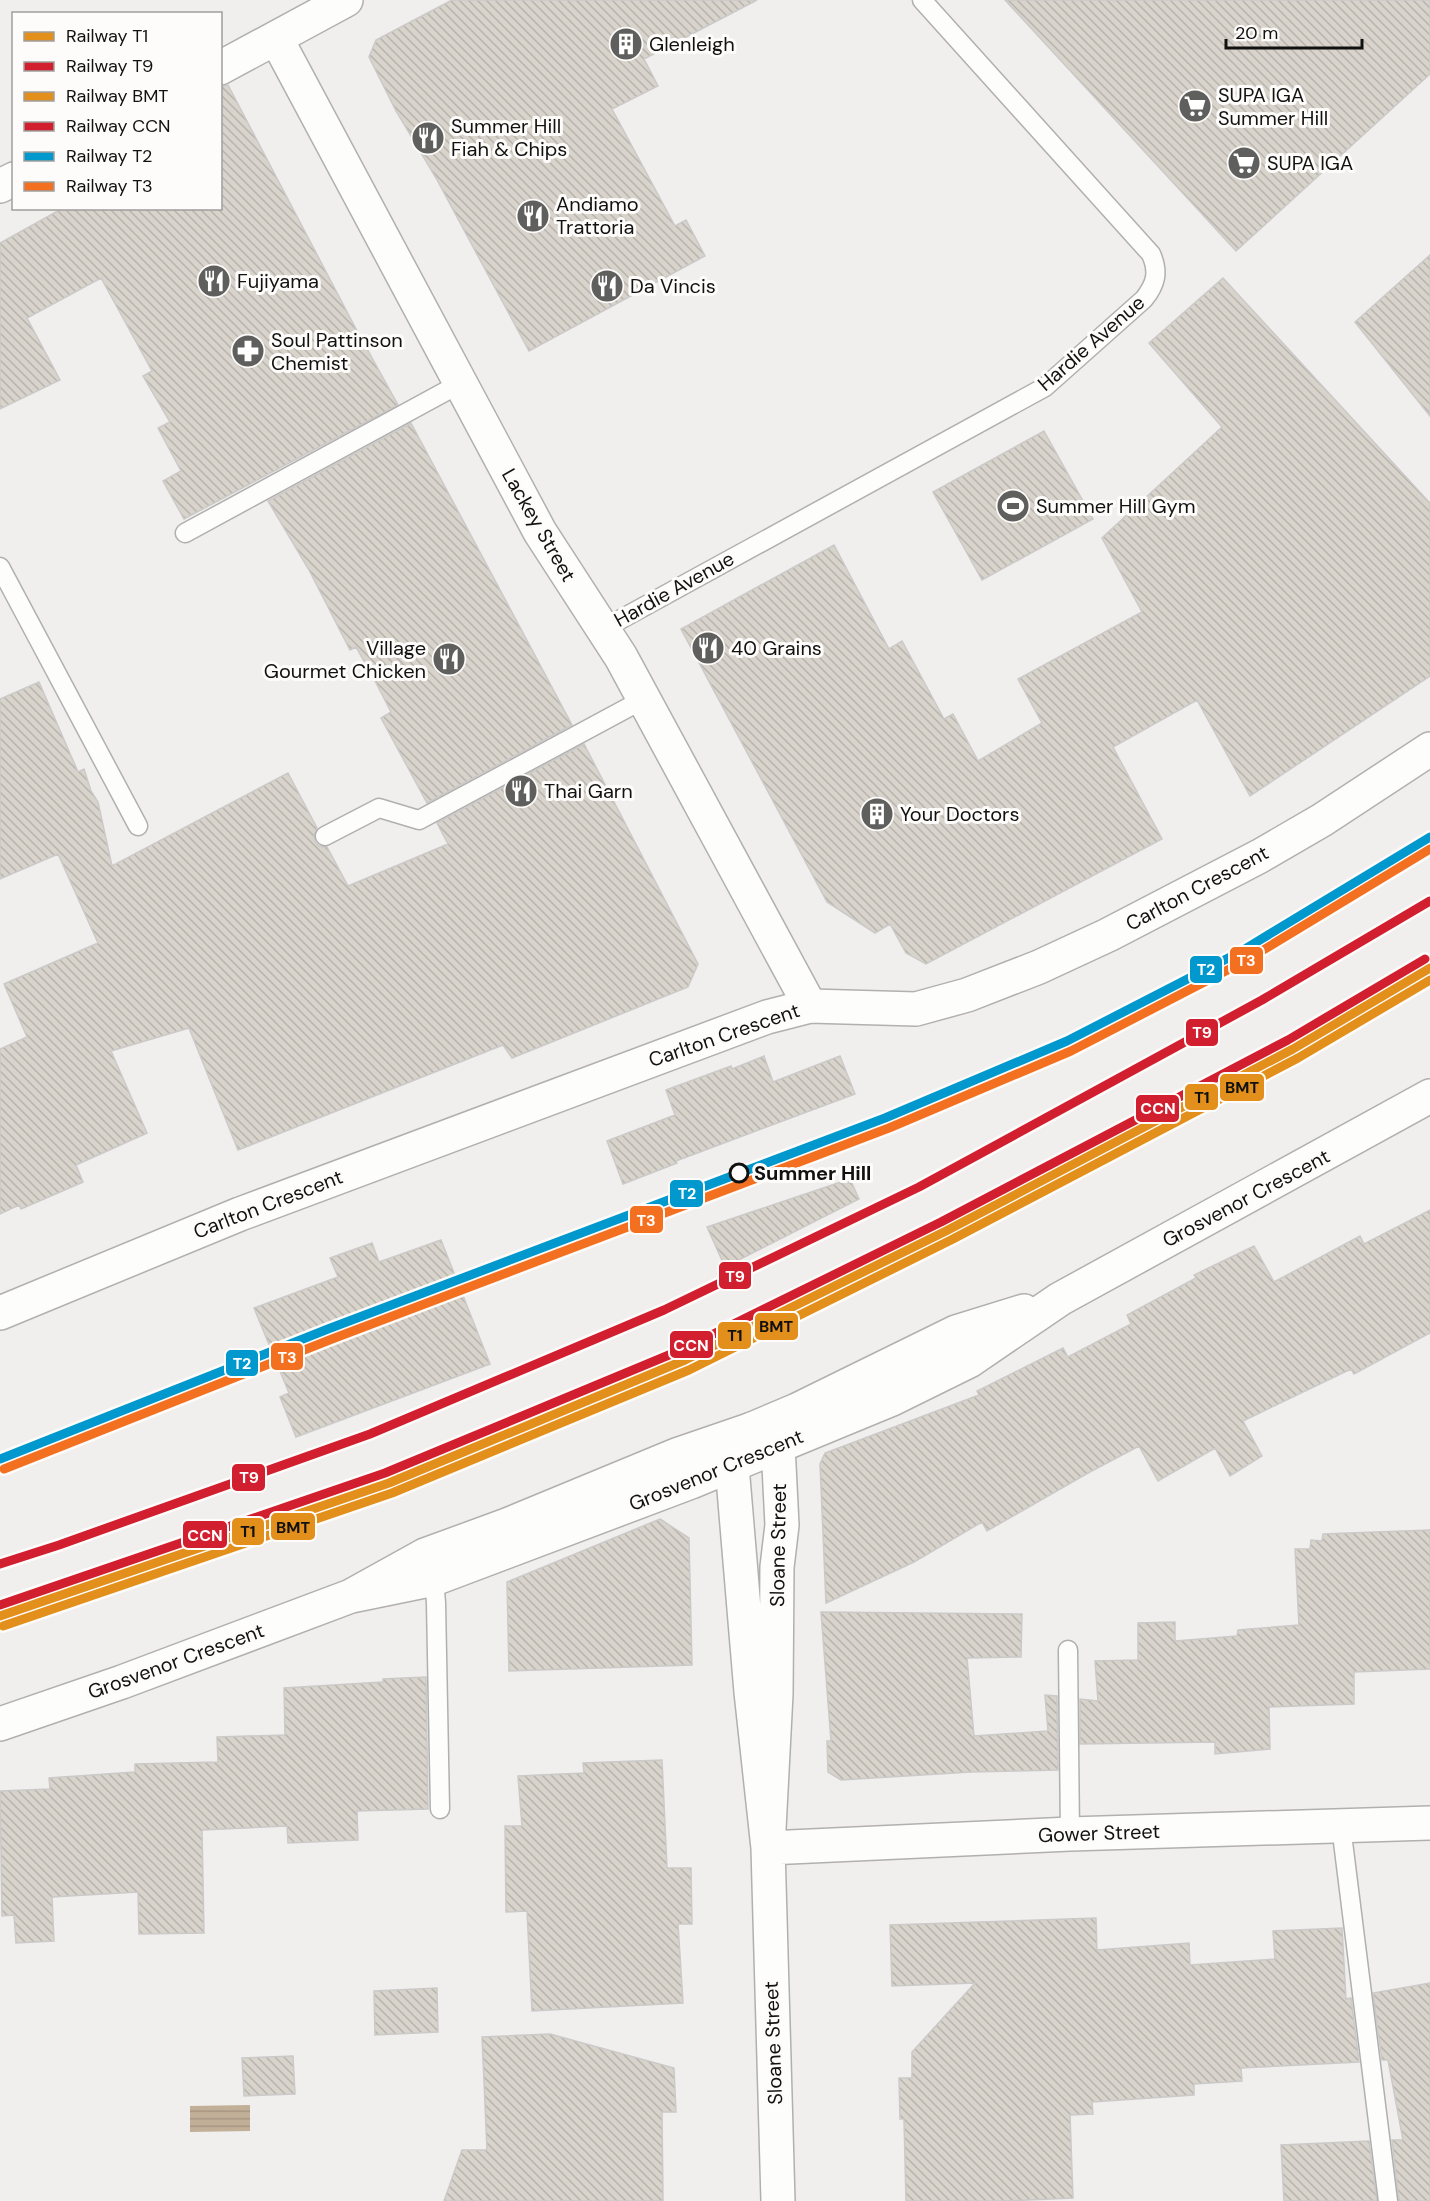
<svg xmlns="http://www.w3.org/2000/svg" width="1430" height="2201" viewBox="0 0 1430 2201" font-family="'DM Sans',sans-serif">
  <style>
    .water { fill: url(#water-rules) }
    .building { fill: url(#building-back-hatch); stroke: #cbcac9; stroke-width: 1.5 }
    .lines { fill: none; stroke-linecap: round; stroke-linejoin: round }
    .service-casing { stroke: #b1b0af; stroke-width: 21 }
    .minor-casing { stroke: #b1b0af; stroke-width: 36 }
    .tertiary-casing { stroke: #b1b0af; stroke-width: 36 }
    .secondary-casing { stroke: #b1b0af; stroke-width: 36 }
    .service { stroke: #fdfdfc; stroke-width: 18 }
    .minor { stroke: #fdfdfc; stroke-width: 33 }
    .tertiary { stroke: #fdfdfc; stroke-width: 33 }
    .secondary { stroke: #fdfdfc; stroke-width: 33 }
    .rail-1-casing { stroke: #fefcfa; stroke-width: 14 }
    .rail-2-casing { stroke: #fefcfa; stroke-width: 14 }
    .rail-3-casing { stroke: #fefcfa; stroke-width: 14 }
    .rail-4-casing { stroke: #fefcfa; stroke-width: 14 }
    .rail-5-casing { stroke: #fefcfa; stroke-width: 14 }
    .rail-6-casing { stroke: #fefcfa; stroke-width: 14 }
    .rail-1 { stroke: #e28f1b; stroke-width: 9 }
    .rail-2 { stroke: #d11f2f; stroke-width: 9 }
    .rail-3 { stroke: #e28f1b; stroke-width: 9 }
    .rail-4 { stroke: #d11f2f; stroke-width: 9 }
    .rail-5 { stroke: #0098cd; stroke-width: 9 }
    .rail-6 { stroke: #f37021; stroke-width: 9 }
    .stop-dot { fill: #fefcfa; stroke: #111110; stroke-width: 3 }
    .labels { text-anchor: middle; dominant-baseline: central; stroke-width: 6; stroke-linejoin: round; paint-order: stroke }
    .poi-label { font-size: 20px; fill: #111110; stroke: #fefcfa; text-anchor: start }
    .street-label { font-size: 20px; fill: #111110; stroke: #fefcfa }
    .stop-label { font-size: 20px; font-weight: bold; fill: #111110; stroke: #fefcfa; text-anchor: start }
    .line-badge { stroke: #fefcfa; stroke-width: 2 }
    .badge-label { font-size: 16px; text-anchor: middle; font-weight: bold; fill: #fff }
    .pale-badge-label { font-size: 16px; text-anchor: middle; font-weight: bold; fill: #111 }
  </style>
  <defs>
    <pattern id="water-rules" width="6" height="5" patternUnits="userSpaceOnUse" patternTransform="scale(1.5)"><rect width="6" height="5" fill="#c2af98"/><path d="M0 2.5h6" fill="none" stroke="#a69682"/></pattern>
    <pattern id="building-back-hatch" width="6" height="6" patternUnits="userSpaceOnUse" patternTransform="scale(1.5)"><rect width="6" height="6" fill="#d8d3cb"/><path d="M-1 5l2 2M0 0l6 6M5-1l2 2" fill="none" stroke="#b8b4ad"/></pattern>
  </defs>
  <rect width="100%" height="100%" fill="#f0efed"/>
  <path class="water" d="M250,2105V2131L190,2132V2106Z"/>
  <path class="building" d="M452,0H757L644,59L658,86L612,109L675,226L686,220L705,256L529,351L436,178L396,111L369,57L376,40Z
    M1005,0H1430V74L1236,251Z
    M228,85L355,327L398,405L184,519L163,481L181,471L158,428L170,422L143,376L152,371L101,278L27,318L60,380L0,409V243L63,208H220V87Z
    M1430,255V416L1355,322Z
    M1223,278L1430,503V676L1250,796L1197,700L1113,747L1162,839L926,964L906,953L890,924L875,933L827,902L681,629L834,545L889,649L902,641L944,719L953,714L978,761L1042,723L1018,679L1142,612L1102,538L1222,427L1149,343Z
    M411,423L572,725L427,803L381,718L391,712L374,679L356,647L350,650L309,570L268,501Z
    M1044,431L1093,519L982,580L933,492Z
    M39,682L78,772L84,769L91,791L98,802L112,866L288,773L317,828L314,835L315,842L319,846L327,847L348,886L448,844L437,823L584,744L698,964L688,987L512,1058L503,1045L238,1150L189,1028L111,1051L147,1133L76,1165L83,1182L21,1209L19,1205L0,1214V1049L27,1037L4,984L98,943L58,854L0,879V699Z
    M764,1056L773,1082L840,1056L855,1094L676,1161L677,1163L623,1184L607,1141L675,1115L666,1090L731,1066L732,1069Z
    M850,1179L859,1199L725,1267L707,1227Z
    M1430,1210V1333L1354,1374L1351,1369L1243,1421L1262,1456L1230,1476L1215,1448L1158,1481L1139,1446L1088,1473L987,1531L982,1522L914,1562L826,1603L820,1464L825,1453L979,1395L977,1391L1063,1348L1068,1357L1131,1324L1127,1315L1196,1278L1194,1275L1254,1246L1274,1282L1360,1236L1364,1244Z
    M441,1240L490,1364L296,1437L280,1397L289,1393L254,1308L338,1277L330,1258L372,1243L379,1262Z
    M660,1519L689,1538L692,1665L509,1671L507,1582Z
    M1430,1530V1669L1354,1672V1704L1269,1707L1270,1749L1215,1754V1742L1080,1744V1699L1098,1701L1095,1661L1138,1660V1623L1175,1622V1641L1237,1636L1238,1630L1299,1625L1295,1549H1310L1311,1540L1322,1541L1323,1534Z
    M821,1612L1022,1614L1021,1657L967,1658L974,1736L1048,1731L1045,1695L1057,1696L1058,1770L971,1772L841,1780L828,1772L827,1741H831Z
    M426,1677L428,1809L357,1811L358,1840L288,1843L287,1826L202,1830L204,1933L139,1934L138,1892L52,1897L54,1941L16,1943L14,1915L2,1916L0,1791L50,1789L49,1778L135,1772V1764L218,1762L217,1737L285,1735L284,1688L383,1682V1679Z
    M662,1760L667,1868H691L692,1924H678L683,2003L532,2011L527,1911L506,1912L505,1826H522L518,1776L584,1773L583,1763Z
    M1096,1918L1097,1950L1189,1943L1190,1965L1275,1959L1273,1931L1342,1928L1346,1999L1351,1998L1359,2062L1241,2068L1242,2081L1194,2084V2095L1092,2102L1093,2114L1070,2115L1073,2198L1005,2201H906L904,2119H900L899,2078H912V2052L975,1983L892,1986L890,1925Z
    M1430,1983V2201H1399L1392,2140H1403L1388,2060H1382L1373,1993Z
    M437,1988L438,2032L375,2035L374,1991Z
    M550,2034L674,2068L676,2112H662L663,2201H444L462,2150H487L482,2037Z
    M293,2056L295,2094L244,2096L242,2058Z
    M1369,2141L1377,2201H1284L1281,2145Z"/>
  <g class="lines">
    <g class="service-casing">
      <path id="service" d="M185,533L461,383
        M0,567L138,826
        M603,629L1045,387L1144,299C1156,284 1159,272 1151,254L922,0
        M325,836L379,808L419,820L644,699
        M431,1571L434,1579L436,1603L440,1809
        M1068,1650L1070,1834
        M1341,1826L1388,2201"/>
    </g>
    <g class="minor-casing">
      <path id="minor" d="M276,38L540,532L621,657L810,1006
        M220,68L346,0
        M0,186L14,179
        M768,1848L776,1694L777,1567L782,1525L778,1446L752,1429L732,1466L751,1692L768,1848L778,2201
        M768,1848L1070,1834L1430,1823"/>
    </g>
    <g class="tertiary-casing">
      <path id="tertiary" d="M351,1596L434,1579L691,1482L892,1399L969,1361L1060,1299L1430,1096
        M0,1724L122,1682L351,1596L425,1555L507,1525L679,1454L752,1429L797,1410L956,1332L1024,1311"/>
    </g>
    <g class="secondary-casing">
      <path id="secondary" d="M0,1313L240,1214L767,1017L810,1006L916,1009L967,995L1039,967L1108,935L1260,856L1322,820L1430,749"/>
    </g>
    <use href="#service" class="service"/>
    <use href="#minor" class="minor"/>
    <use href="#tertiary" class="tertiary"/>
    <use href="#secondary" class="secondary"/>
    <g class="rail-1-casing">
      <path id="rail-1" d="M0,1616L389,1483L685,1360L946,1231L1293,1049L1430,968"/>
    </g>
    <g class="rail-2-casing">
      <path id="rail-2" d="M0,1564L59,1545L370,1434L664,1310L919,1187L1262,1000L1430,901"/>
    </g>
    <g class="rail-3-casing">
      <path id="rail-3" d="M3,1626L392,1493L689,1370L951,1240L1298,1058L1430,980"/>
    </g>
    <g class="rail-4-casing">
      <path id="rail-4" d="M0,1605L385,1473L681,1350L941,1222L1288,1040L1425,959"/>
    </g>
    <g class="rail-5-casing">
      <path id="rail-5" d="M0,1459L328,1329L885,1118L1067,1041L1240,952L1430,837"/>
    </g>
    <g class="rail-6-casing">
      <path id="rail-6" d="M4,1469L332,1339L889,1128L1071,1051L1245,961L1430,849"/>
    </g>
    <use href="#rail-1" class="rail-1"/>
    <use href="#rail-2" class="rail-2"/>
    <use href="#rail-3" class="rail-3"/>
    <use href="#rail-4" class="rail-4"/>
    <use href="#rail-5" class="rail-5"/>
    <use href="#rail-6" class="rail-6"/>
  </g>
  <defs>
    <g id="building-disc" transform="scale(1.725)"><circle r="9.5" fill="#5f5f5d" stroke="#fefcfa"/><path d="M-4-6H4V6H1V3H-1V6H-4ZM-2.5-4.3h1.7v1.8h-1.7ZM.8-4.3h1.7v1.8H.8ZM-2.5-1h1.7V.8h-1.7ZM.8-1h1.7V.8H.8Z" fill="#fff"/></g>
    <g id="supermarket-disc" transform="scale(1.725)"><circle r="9.5" fill="#5f5f5d" stroke="#fefcfa"/><path d="M-6-5.5h2.5l.6 2H6L4.5 2H-2.5L-4.4-4H-6ZM-1.5 3.2a1.3 1.3 0 1 0 .1 0ZM3 3.2a1.3 1.3 0 1 0 .1 0Z" fill="#fff"/></g>
    <g id="restaurant-disc" transform="scale(1.725)"><circle r="9.5" fill="#5f5f5d" stroke="#fefcfa"/><path d="M-5-6h1v4h1v-4h1v4h1v-4h1v5L-1.5 .5V6h-2V.5L-5-1ZM5-6V6H3V1.5H1.5Q1.5-4 5-6Z" fill="#fff"/></g>
    <g id="pharmacy-disc" transform="scale(1.725)"><circle r="9.5" fill="#5f5f5d" stroke="#fefcfa"/><path d="M-2-6h4v4h4v4h-4v4h-4v-4h-4v-4h4Z" fill="#fff"/></g>
    <g id="stadium-disc" transform="scale(1.725)"><circle r="9.5" fill="#5f5f5d" stroke="#fefcfa"/><path d="M0-5a6.5 5 0 1 0 0 10a6.5 5 0 1 0 0-10ZM-3.5-1.8h7v3.6h-7Z" fill="#fff"/></g>
  </defs>
  <g fill-rule="evenodd">
    <use href="#building-disc" x="626" y="44"/>
    <use href="#supermarket-disc" x="1195" y="106"/>
    <use href="#restaurant-disc" x="428" y="138"/>
    <use href="#supermarket-disc" x="1244" y="163"/>
    <use href="#restaurant-disc" x="533" y="216"/>
    <use href="#restaurant-disc" x="214" y="281"/>
    <use href="#restaurant-disc" x="607" y="286"/>
    <use href="#pharmacy-disc" x="248" y="351"/>
    <use href="#stadium-disc" x="1013" y="506"/>
    <use href="#restaurant-disc" x="708" y="648"/>
    <use href="#restaurant-disc" x="449" y="659"/>
    <use href="#restaurant-disc" x="521" y="791"/>
    <use href="#building-disc" x="877" y="814"/>
  </g>
  <circle class="stop-dot" cx="739" cy="1173" r="9"/>
  <g class="labels">
    <g class="poi-label">
      <text x="649" y="44">Glenleigh</text>
      <text x="1218" y="95">SUPA IGA<tspan x="1218" dy="23">Summer Hill</tspan></text>
      <text x="451" y="126">Summer Hill<tspan x="451" dy="23">Fiah &amp; Chips</tspan></text>
      <text x="1267" y="163">SUPA IGA</text>
      <text x="556" y="204">Andiamo<tspan x="556" dy="23">Trattoria</tspan></text>
      <text x="237" y="281">Fujiyama</text>
      <text x="630" y="286">Da Vincis</text>
      <text x="271" y="340">Soul Pattinson<tspan x="271" dy="23">Chemist</tspan></text>
      <text x="1036" y="506">Summer Hill Gym</text>
      <text x="426" y="648" text-anchor="end">Village<tspan x="426" dy="23">Gourmet Chicken</tspan></text>
      <text x="731" y="648">40 Grains</text>
      <text x="544" y="791">Thai Garn</text>
      <text x="900" y="814">Your Doctors</text>
    </g>
    <g class="street-label">
      <text transform="translate(1091 343) rotate(-41)">Hardie Avenue</text>
      <text transform="translate(539 525) rotate(60)">Lackey Street</text>
      <text transform="translate(674 589) rotate(-29)">Hardie Avenue</text>
      <text transform="translate(1197 888) rotate(-28)">Carlton Crescent</text>
      <text transform="translate(724 1035) rotate(-19)">Carlton Crescent</text>
      <text transform="translate(1246 1198) rotate(-28)">Grosvenor Crescent</text>
      <text transform="translate(268 1204) rotate(-21)">Carlton Crescent</text>
      <text transform="translate(716 1470) rotate(-22)">Grosvenor Crescent</text>
      <text transform="translate(778 1545) rotate(-89)">Sloane Street</text>
      <text transform="translate(176 1661) rotate(-20)">Grosvenor Crescent</text>
      <text transform="translate(1099 1833) rotate(-2)">Gower Street</text>
      <text transform="translate(773 2043) rotate(-92)">Sloane Street</text>
    </g>
    <g class="stop-label">
      <text x="754" y="1173">Summer Hill</text>
    </g>
  </g>
  <g class="line-badge">
    <rect x="1229" y="946" width="35" height="29" rx="6" fill="#f37021"/>
    <rect x="1189" y="955" width="34" height="29" rx="6" fill="#0098cd"/>
    <rect x="1185" y="1018" width="34" height="29" rx="6" fill="#d11f2f"/>
    <rect x="1219" y="1073" width="46" height="29" rx="6" fill="#e28f1b"/>
    <rect x="1184" y="1083" width="35" height="28" rx="6" fill="#e28f1b"/>
    <rect x="1135" y="1094" width="45" height="29" rx="6" fill="#d11f2f"/>
    <rect x="669" y="1179" width="35" height="29" rx="6" fill="#0098cd"/>
    <rect x="629" y="1205" width="35" height="29" rx="6" fill="#f37021"/>
    <rect x="718" y="1261" width="34" height="29" rx="6" fill="#d11f2f"/>
    <rect x="754" y="1312" width="45" height="29" rx="6" fill="#e28f1b"/>
    <rect x="717" y="1321" width="35" height="29" rx="6" fill="#e28f1b"/>
    <rect x="669" y="1330" width="45" height="29" rx="6" fill="#d11f2f"/>
    <rect x="270" y="1342" width="34" height="29" rx="6" fill="#f37021"/>
    <rect x="225" y="1349" width="34" height="28" rx="6" fill="#0098cd"/>
    <rect x="231" y="1463" width="35" height="29" rx="6" fill="#d11f2f"/>
    <rect x="270" y="1512" width="46" height="29" rx="6" fill="#e28f1b"/>
    <rect x="231" y="1517" width="34" height="29" rx="6" fill="#e28f1b"/>
    <rect x="182" y="1520" width="46" height="29" rx="6" fill="#d11f2f"/>
  </g>
  <g class="badge-label">
    <text x="1246" y="966">T3</text>
    <text x="1206" y="975">T2</text>
    <text x="1202" y="1038">T9</text>
    <text x="1158" y="1114">CCN</text>
    <text x="687" y="1199">T2</text>
    <text x="646" y="1226">T3</text>
    <text x="735" y="1282">T9</text>
    <text x="691" y="1351">CCN</text>
    <text x="287" y="1363">T3</text>
    <text x="242" y="1369">T2</text>
    <text x="249" y="1483">T9</text>
    <text x="205" y="1541">CCN</text>
  </g>
  <g class="pale-badge-label">
    <text x="1242" y="1093">BMT</text>
    <text x="1202" y="1103">T1</text>
    <text x="776" y="1332">BMT</text>
    <text x="735" y="1341">T1</text>
    <text x="293" y="1533">BMT</text>
    <text x="248" y="1537">T1</text>
  </g>
  <rect x="12" y="12" width="210" height="198" fill="#fefcfa" stroke="#9f9e9c" stroke-width="1.5"/>
  <rect x="24" y="32" width="30" height="9" fill="#e28f1b" stroke="#9f9e9c" stroke-width="1.5"/>
  <text x="66" y="42" font-size="18" fill="#111110">Railway T1</text>
  <rect x="24" y="62" width="30" height="9" fill="#d11f2f" stroke="#9f9e9c" stroke-width="1.5"/>
  <text x="66" y="72" font-size="18" fill="#111110">Railway T9</text>
  <rect x="24" y="92" width="30" height="9" fill="#e28f1b" stroke="#9f9e9c" stroke-width="1.5"/>
  <text x="66" y="102" font-size="18" fill="#111110">Railway BMT</text>
  <rect x="24" y="122" width="30" height="9" fill="#d11f2f" stroke="#9f9e9c" stroke-width="1.5"/>
  <text x="66" y="132" font-size="18" fill="#111110">Railway CCN</text>
  <rect x="24" y="152" width="30" height="9" fill="#0098cd" stroke="#9f9e9c" stroke-width="1.5"/>
  <text x="66" y="162" font-size="18" fill="#111110">Railway T2</text>
  <rect x="24" y="182" width="30" height="9" fill="#f37021" stroke="#9f9e9c" stroke-width="1.5"/>
  <text x="66" y="192" font-size="18" fill="#111110">Railway T3</text>
  <path d="M1226 39v9h136v-9" fill="none" stroke="#111110" stroke-width="3"/>
  <text x="1235" y="39" font-size="18" fill="#111110" stroke="#fefcfa" stroke-width="4.5" paint-order="stroke">20 m</text>
</svg>
